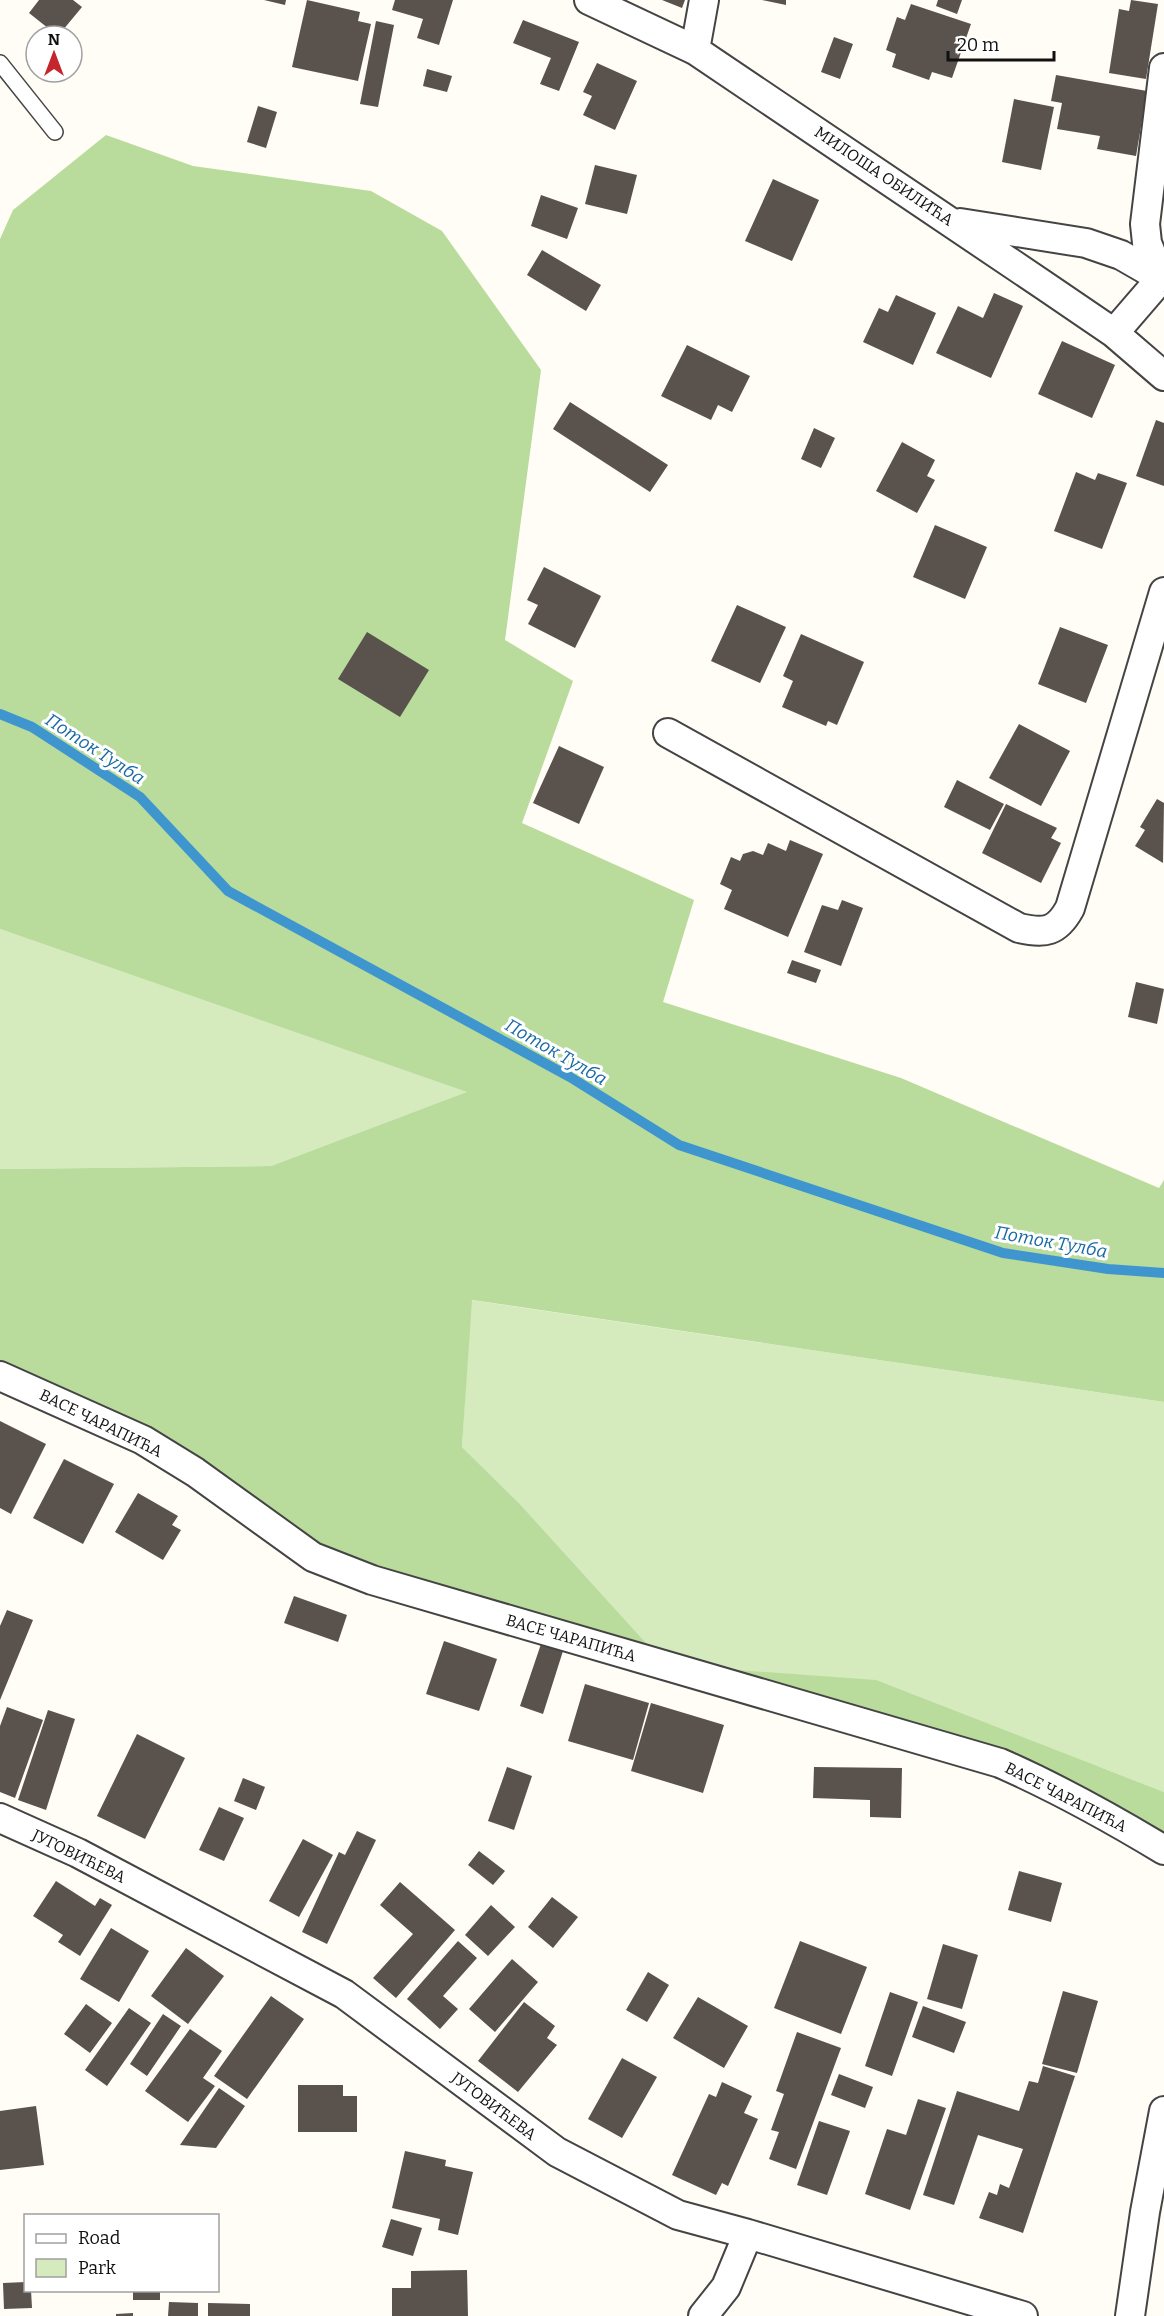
<svg xmlns="http://www.w3.org/2000/svg" width="1164" height="2316" viewBox="0 0 1164 2316" font-family="Bitter,serif">
  <style>
    .green { fill: #d5ebbd }
    .forest { fill: #b9dc9c }
    .lines { fill: none; stroke-linecap: round; stroke-linejoin: round }
    .stream { stroke: #3f96cf; stroke-width: 10 }
    .building { fill: #5a524d }
    .service-casing { stroke: #444; stroke-width: 18 }
    .minor-casing { stroke: #444; stroke-width: 32 }
    .service { stroke: #fff; stroke-width: 15 }
    .minor { stroke: #fff; stroke-width: 28 }
    .labels { text-anchor: middle; dominant-baseline: central; stroke-width: 6; stroke-linejoin: round; paint-order: stroke }
    .street-label { font-size: 16px; fill: #111; stroke: #fff }
    .water-label { font-size: 18px; font-style: italic; fill: #1768a6; stroke: #fff }
  </style>
  <rect width="100%" height="100%" fill="#fffdf5"/>
  <path class="green" d="M0,929L468,1092L271,1166L0,1169Z
    M471,1300L1164,1402V1792L1102,1768L666,1665L519,1503L462,1447Z"/>
  <path class="forest" d="M106,135L193,166L371,191L442,231L541,370L505,640L573,681L522,823L694,900L663,1002L901,1078L1159,1188L1164,1180V1402L472,1300L462,1447L519,1503L666,1665L876,1680L1164,1792V1841L945,1752L333,1565L269,1514L0,1376V1169L271,1166L467,1092L0,929V239L13,210Z"/>
  <g class="lines">
    <path class="stream" d="M0,714L32,727L140,797L228,891L570,1077L679,1145L1003,1253L1108,1269L1164,1273"/>
  </g>
  <path class="building" d="M39,0H73L82,7L58,36L29,13Z
    M264,0H286L285,5Z
    M307,0L360,12L358,21L371,24L358,81L292,67Z
    M395,0H453L439,45L417,38L423,19L392,10Z
    M662,0H685L682,8Z
    M762,0H786V5Z
    M938,0H962L957,14L936,6Z
    M1131,0L1158,4L1146,79L1109,73L1119,9L1129,11Z
    M911,4L971,24L952,78L932,72L929,80L892,67L896,54L886,50L897,17L905,20Z
    M523,20L579,42L559,91L540,84L551,58L513,43Z
    M376,21L394,25L378,107L360,104Z
    M834,37L853,44L840,79L821,72Z
    M597,63L637,81L615,130L583,115L592,96L583,92Z
    M427,69L452,76L447,92L423,86Z
    M1056,75L1147,91L1136,156L1097,149L1100,136L1057,129L1062,103L1051,101Z
    M1014,99L1054,107L1041,170L1002,162Z
    M258,106L277,112L266,148L247,142Z
    M595,165L637,175L627,214L585,204Z
    M773,179L819,200L792,261L745,241Z
    M541,195L578,208L567,239L531,226Z
    M542,250L601,285L586,311L527,275Z
    M994,293L1023,306L991,378L936,353L958,306L983,318Z
    M896,295L936,313L913,365L863,342L879,308L888,312Z
    M1062,341L1115,365L1092,418L1038,394Z
    M687,345L750,376L732,412L718,405L711,420L661,396Z
    M570,402L668,465L650,492L553,429Z
    M1156,420L1164,423V486L1136,476Z
    M814,428L835,438L821,468L801,459Z
    M902,442L935,460L927,476L935,480L917,513L876,491Z
    M1076,472L1095,480L1098,473L1127,483L1102,549L1054,531Z
    M935,525L987,547L965,599L913,577Z
    M544,567L601,596L575,648L528,624L538,605L527,600Z
    M737,605L786,627L760,683L711,661Z
    M1060,627L1108,645L1086,703L1038,684Z
    M367,632L429,670L400,717L338,679Z
    M801,634L864,662L837,725L828,721L826,726L782,707L793,681L783,676Z
    M1019,724L1070,751L1041,806L989,778Z
    M559,746L604,767L579,824L533,803Z
    M957,780L1004,804L990,830L944,807Z
    M1157,799L1164,803L1163,863L1135,846L1145,830L1140,827Z
    M1006,804L1057,828L1051,838L1061,843L1041,883L982,853Z
    M790,840L823,854L788,937L724,909L732,890L720,884L731,857L740,861L743,854L753,851L763,855L768,843L786,851Z
    M842,900L863,908L841,966L804,952L822,905L838,910Z
    M792,960L821,970L816,983L787,973Z
    M1136,982L1164,989L1157,1024L1128,1017Z
    M0,1421L46,1444L11,1514L0,1508Z
    M64,1459L114,1484L83,1544L33,1518Z
    M138,1493L178,1516L172,1525L181,1530L163,1560L115,1532Z
    M294,1596L347,1615L338,1642L284,1623Z
    M7,1610L33,1620L0,1700V1626Z
    M444,1641L497,1659L479,1711L426,1694Z
    M541,1644L563,1651L543,1714L520,1706Z
    M585,1684L649,1703L633,1760L568,1741Z
    M651,1703L724,1725L703,1793L631,1771Z
    M7,1707L43,1720L15,1798L0,1792V1726Z
    M48,1710L75,1719L46,1810L18,1800Z
    M137,1734L185,1758L145,1839L97,1816Z
    M507,1767L532,1776L514,1830L488,1821Z
    M814,1767L902,1768L901,1818L870,1817V1800L813,1798Z
    M243,1778L265,1787L256,1810L234,1801Z
    M219,1807L244,1818L224,1861L199,1850Z
    M357,1831L376,1840L327,1944L302,1932L339,1852L345,1855Z
    M303,1839L333,1855L299,1917L269,1901Z
    M479,1851L505,1871L493,1885L468,1865Z
    M1019,1871L1062,1883L1051,1922L1008,1910Z
    M56,1881L95,1906L100,1898L112,1905L80,1956L58,1942L63,1935L33,1916Z
    M400,1882L455,1930L396,1998L373,1978L413,1934L380,1905Z
    M552,1897L578,1917L553,1948L528,1927Z
    M491,1905L515,1927L488,1956L465,1935Z
    M111,1928L149,1951L119,2002L80,1979Z
    M458,1941L477,1958L443,1996L458,2009L440,2029L407,1999Z
    M800,1941L867,1967L841,2034L774,2008Z
    M943,1944L978,1955L962,2009L927,1999Z
    M186,1948L224,1976L188,2024L151,1996Z
    M512,1959L538,1982L495,2032L469,2009Z
    M648,1972L669,1985L647,2022L626,2010Z
    M1063,1991L1098,2001L1077,2073L1042,2064Z
    M890,1992L918,2002L892,2076L865,2066Z
    M271,1996L304,2019L247,2099L214,2076Z
    M698,1997L748,2026L724,2068L673,2038Z
    M524,2002L555,2026L547,2038L557,2045L518,2092L478,2061Z
    M86,2004L112,2023L90,2053L64,2034Z
    M923,2006L966,2022L954,2053L912,2037Z
    M129,2008L151,2023L107,2086L85,2070Z
    M163,2014L181,2026L147,2076L130,2064Z
    M190,2029L222,2051L203,2078L215,2086L188,2122L145,2091Z
    M797,2032L841,2048L796,2169L769,2159L779,2132L771,2130L784,2094L776,2091Z
    M622,2058L657,2077L622,2138L588,2119Z
    M1043,2066L1075,2076L1023,2233L979,2218L989,2192L997,2195L1000,2184L1009,2188L1023,2149L978,2135L954,2205L923,2195L957,2091L1019,2111L1029,2081L1038,2083Z
    M839,2074L873,2087L865,2108L831,2095Z
    M722,2082L752,2096L744,2113L758,2119L728,2186L722,2183L716,2195L672,2175L709,2094L716,2097Z
    M298,2085H343V2096H357V2132H298Z
    M219,2088L245,2106L216,2148L180,2145Z
    M918,2099L946,2108L910,2210L865,2194L887,2129L906,2135Z
    M36,2106L44,2165L0,2170V2111Z
    M819,2121L850,2131L827,2195L797,2185Z
    M405,2151L446,2160L445,2166L473,2172L458,2235L438,2230L440,2219L392,2208Z
    M391,2219L422,2228L413,2256L382,2247Z
    M467,2270L468,2316H392V2288H411V2271Z
    M26,2282V2290H31L32,2308L4,2309L3,2283Z
    M133,2290H160V2300H133Z
    M169,2302L198,2303V2316H168Z
    M208,2303L250,2304V2316H208Z
    M133,2313V2316H116V2314Z"/>
  <g class="lines">
    <g class="service-casing">
      <path id="service" d="M0,63L55,132"/>
    </g>
    <g class="minor-casing">
      <path id="minor" d="M589,0L695,50L1045,286L1114,333L1164,376
        M695,50L704,0
        M960,223L1086,243L1121,255L1161,278
        M1161,278L1147,243L1145,224L1164,68
        M1114,333L1164,275
        M668,733L1019,928C1045,934 1057,932 1070,908L1164,592
        M0,1376L143,1440L195,1472L313,1557L372,1580L1000,1763C1057,1788 1111,1818 1164,1850
        M0,1818L78,1853L344,1994L557,2152L678,2215L748,2234L1023,2316
        M703,2316L726,2287L748,2234
        M1130,2316L1145,2212L1164,2111"/>
    </g>
    <use href="#service" class="service"/>
    <use href="#minor" class="minor"/>
  </g>
  <g class="labels">
    <g class="street-label">
      <text transform="translate(884 176) rotate(34)">МИЛОША ОБИЛИЋА</text>
      <text transform="translate(101 1423) rotate(26)">ВАСЕ ЧАРАПИЋА</text>
      <text transform="translate(571 1638) rotate(16)">ВАСЕ ЧАРАПИЋА</text>
      <text transform="translate(1066 1797) rotate(27)">ВАСЕ ЧАРАПИЋА</text>
      <text transform="translate(79 1856) rotate(26)">ЈУГОВИЋЕВА</text>
      <text transform="translate(494 2106) rotate(37)">ЈУГОВИЋЕВА</text>
    </g>
    <g class="water-label">
      <text transform="translate(95 749) rotate(33)">Поток Тулба</text>
      <text transform="translate(556 1052) rotate(30)">Поток Тулба</text>
      <text transform="translate(1051 1242) rotate(10)">Поток Тулба</text>
    </g>
  </g>
  <rect x="24" y="2214" width="195" height="78" fill="#ffffff" stroke="#a0a0a0" stroke-width="1.5"/>
  <rect x="36" y="2234" width="30" height="9" fill="#ffffff" stroke="#a0a0a0" stroke-width="1.5"/>
  <text x="78" y="2244" font-size="18" fill="#111111">Road</text>
  <rect x="36" y="2259" width="30" height="18" fill="#d5ebbd" stroke="#a0a0a0" stroke-width="1.5"/>
  <text x="78" y="2274" font-size="18" fill="#111111">Park</text>
  <g transform="translate(54 54)"><circle r="28" fill="#ffffff" stroke="#a0a0a0" stroke-width="1.5"/>
  <path d="M0-4.5L10 22L0 15L-10 22Z" fill="#c4262e"/>
  <text y="-9" font-size="16" font-weight="bold" text-anchor="middle" fill="#111111">N</text>
  </g>
  <path d="M948 51v9h106v-9" fill="none" stroke="#111111" stroke-width="3"/>
  <text x="957" y="51" font-size="18" fill="#111111" stroke="#ffffff" stroke-width="4.5" paint-order="stroke">20 m</text>
</svg>
